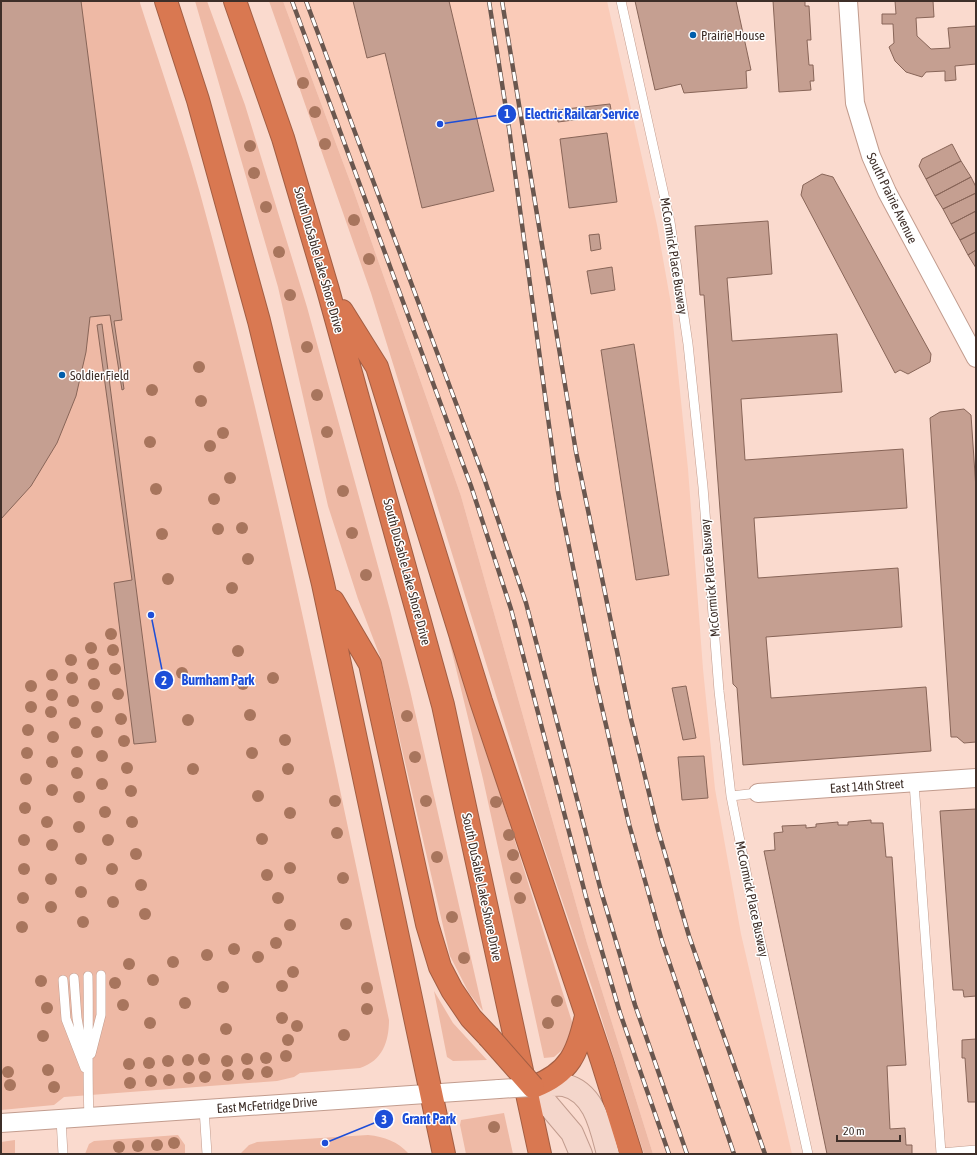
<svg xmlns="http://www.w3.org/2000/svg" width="977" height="1155" viewBox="0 0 977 1155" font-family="'Asap Condensed',sans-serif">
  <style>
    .built { fill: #facbb8 }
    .green { fill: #eeb9a5 }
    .building { fill: #c59f91; stroke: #886558 }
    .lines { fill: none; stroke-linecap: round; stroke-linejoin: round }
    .lane-casing { stroke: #c29c8e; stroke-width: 10 }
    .street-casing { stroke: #c29c8e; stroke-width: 20 }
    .secondary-casing { stroke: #c29c8e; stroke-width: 24 }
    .highway-casing { stroke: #a35e43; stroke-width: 24 }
    .lane { stroke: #fff; stroke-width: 9 }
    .street { stroke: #fff; stroke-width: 18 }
    .secondary { stroke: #f4d6cb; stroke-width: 22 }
    .highway { stroke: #d97851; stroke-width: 22 }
    .rail-casing { stroke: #6a574f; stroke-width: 4.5 }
    .rail { stroke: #fff; stroke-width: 3; stroke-dasharray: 9; stroke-linecap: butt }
    .street-bridge-casing { stroke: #c29c8e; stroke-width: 20; stroke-linecap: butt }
    .highway-bridge-casing { stroke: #a35e43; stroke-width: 24; stroke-linecap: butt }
    .street-bridge { stroke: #fff; stroke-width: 18 }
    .highway-bridge { stroke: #d97851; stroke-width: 22 }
    .tree { fill: #a8755d }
    .poi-dot { fill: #005eab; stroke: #fff; stroke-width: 1.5 }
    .labels { text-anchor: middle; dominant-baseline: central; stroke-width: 3; stroke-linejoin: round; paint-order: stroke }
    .poi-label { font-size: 13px; fill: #3e2f29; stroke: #fff; text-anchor: start }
    .street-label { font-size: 13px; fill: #3e2f29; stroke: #fff }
    .leader { fill: none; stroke: #1d4ed8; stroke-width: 1.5 }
    .callout-dot { fill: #1d4ed8; stroke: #fff; stroke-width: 1.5 }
    .mark-label { font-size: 12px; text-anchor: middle; font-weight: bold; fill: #fff }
    .callout-label { font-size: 14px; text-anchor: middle; font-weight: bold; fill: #1d4ed8; stroke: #fff; stroke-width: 3; stroke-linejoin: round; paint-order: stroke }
  </style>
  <rect width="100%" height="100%" fill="#fadace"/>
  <path class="built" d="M283,1H607L657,225L671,304L688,469L703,669L715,789L741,934L792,1154H653L587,943L461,496L354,192Z"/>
  <path class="green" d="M1,1H140V3C163,75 188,146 207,219C279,483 331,753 389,1020C389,1042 382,1061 360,1068L300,1073L294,1077L277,1081L64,1097L54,1105L1,1110Z
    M195,1H207L245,105L307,307L390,610L410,690L483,1011L469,993L450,956L381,659L358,599L328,506L278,287Z
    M269,1H283L354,192L461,496L587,943L653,1154H644L592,988L537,827L371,293Z
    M451,639L573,1025L568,1045L554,1057L544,1058L483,779L449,640Z
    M434,991L453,1023L487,1060L453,1061L447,1057Z
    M504,1113L513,1154H466L460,1125L461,1120Z
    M178,1135L185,1145V1154H85L89,1144L94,1141Z
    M368,1135C385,1137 397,1141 409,1154H240L249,1145L257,1142Z
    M15,1140V1154H1V1142Z"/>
  <path class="building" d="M1,1H81L122,320L114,321L124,389L122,390L110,315L90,317L86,352L76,396L57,443L31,486L1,519Z
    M353,1H449L494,191L422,208L385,53L367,58Z
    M635,1H736L751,70L746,71L747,88L684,93L681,84L655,90Z
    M773,1H805V6H809L811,40H807L809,65H813L814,81H810L811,90L779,92Z
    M895,1H933L934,17L916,18L917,36L931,49L950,48L948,28L976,26V64L955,66L956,80L945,81V71L926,72L922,77L906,72L895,61L889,47L894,43L893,24H882V14H896Z
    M610,104L612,115L558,122L557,110Z
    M607,133L617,202L569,208L560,139Z
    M952,144L961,161L926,179L919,166L922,159Z
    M961,161L971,177L935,196L926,179Z
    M822,174L833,177L931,354L930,362L908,374L900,370L895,373L801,195L803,185Z
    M971,177L976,187V193L943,209L935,196Z
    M976,193V211L951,224L943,209Z
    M976,211V232L960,240L951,224Z
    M768,221L772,274L727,278L732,341L837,334L842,392L741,399L745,460L903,449L907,508L754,518L758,578L898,568L902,627L766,637L771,698L926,687L931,751L743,765L737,688L733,684L704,295H700L695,226Z
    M976,232V250L968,255L960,240Z
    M599,234L601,249L591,251L589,235Z
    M976,250V268L968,255Z
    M612,267L615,290L591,294L587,271Z
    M102,324L156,742L134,744L114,583L132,580L97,325Z
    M634,344L669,575L636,580L601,350Z
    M964,409L971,415L976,489V742L964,743L957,737H951L930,418L940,412Z
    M686,686L696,738L683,740L672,688Z
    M704,756L708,798L682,800L678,757Z
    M976,809V996L964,997L963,990H953L940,811Z
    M871,820V823H883L886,857H892L906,1065L887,1066L890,1129L905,1128L906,1145H912V1154H827L764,851L775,850L774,833L783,832L782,826L806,825V828L816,827V824L838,822V825H848V822Z
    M976,1039V1102H968L965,1058H962V1040Z"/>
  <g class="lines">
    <g class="lane-casing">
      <path id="lane" d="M621,1L670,222L688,344L703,487L719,691L731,796L754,912L808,1154
        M914,783L941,1153L976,1150
        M731,796L758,793
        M88,976C89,1023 87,1070 89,1117
        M74,978L77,1018L83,1052
        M63,980L66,1019L85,1068
        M91,1054L101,1015V975
        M204,1109L207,1154
        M61,1119L63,1154"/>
    </g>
    <g class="street-casing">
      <path id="street" d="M848,1L855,103L871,156L887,192L976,358
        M758,793L976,778
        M1,1123L499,1089"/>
    </g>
    <g class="secondary-casing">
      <path id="secondary" d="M533,1087C543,1086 554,1084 564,1085C595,1092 601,1128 608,1154
        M533,1087L572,1133L581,1154"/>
    </g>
    <g class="highway-casing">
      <path id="highway" d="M166,1L198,100L259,321L323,584L444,1154
        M235,1L283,138L328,290L443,705L540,1154
        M342,311L377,367L481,701L602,1061L631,1154
        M333,601L370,664L427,924L440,967L452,990L471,1018L488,1036
        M533,1087C570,1073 578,1052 586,1016"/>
    </g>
    <use href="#lane" class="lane"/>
    <use href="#street" class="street"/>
    <use href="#secondary" class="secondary"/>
    <use href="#highway" class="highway"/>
    <g class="rail-casing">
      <path id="rail" d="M292,1L471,486L511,609L586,897L620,1013L669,1154
        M306,1L485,481L526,603L601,891L635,1005L687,1154
        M489,1L509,128L558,492L596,682L629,824L662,941L734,1154
        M502,1L576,452L631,719L658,830L689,936L765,1154"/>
    </g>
    <use href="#rail" class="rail"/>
    <g class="street-bridge-casing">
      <path id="street-bridge" d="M499,1089L533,1087"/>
    </g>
    <g class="highway-bridge-casing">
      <path id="highway-bridge" d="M488,1036L533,1087"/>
    </g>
    <use href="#street-bridge" class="street-bridge"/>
    <use href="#highway-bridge" class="highway-bridge"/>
  </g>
  <g class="tree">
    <circle cx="303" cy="83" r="6"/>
    <circle cx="315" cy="112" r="6"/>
    <circle cx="325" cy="144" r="6"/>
    <circle cx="250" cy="146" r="6"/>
    <circle cx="254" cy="173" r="6"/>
    <circle cx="266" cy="207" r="6"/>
    <circle cx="354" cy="220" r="6"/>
    <circle cx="279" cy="252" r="6"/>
    <circle cx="369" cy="259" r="6"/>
    <circle cx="290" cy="295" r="6"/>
    <circle cx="307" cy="347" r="6"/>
    <circle cx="199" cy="367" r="6"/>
    <circle cx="152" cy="390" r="6"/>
    <circle cx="317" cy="395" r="6"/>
    <circle cx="201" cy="401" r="6"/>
    <circle cx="327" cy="432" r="6"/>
    <circle cx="223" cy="433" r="6"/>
    <circle cx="150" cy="442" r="6"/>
    <circle cx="210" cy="446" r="6"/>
    <circle cx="230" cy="478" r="6"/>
    <circle cx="156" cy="489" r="6"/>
    <circle cx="343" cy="491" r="6"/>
    <circle cx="214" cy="499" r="6"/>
    <circle cx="242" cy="528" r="6"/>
    <circle cx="218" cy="529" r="6"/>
    <circle cx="352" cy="533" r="6"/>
    <circle cx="162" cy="534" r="6"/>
    <circle cx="248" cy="559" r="6"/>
    <circle cx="366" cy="575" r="6"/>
    <circle cx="168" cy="579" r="6"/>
    <circle cx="232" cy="588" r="6"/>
    <circle cx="111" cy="634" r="6"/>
    <circle cx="91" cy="648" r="6"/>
    <circle cx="113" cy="650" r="6"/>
    <circle cx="238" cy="651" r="6"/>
    <circle cx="71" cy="660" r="6"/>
    <circle cx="93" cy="664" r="6"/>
    <circle cx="115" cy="669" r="6"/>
    <circle cx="182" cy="673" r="6"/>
    <circle cx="52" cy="675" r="6"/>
    <circle cx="72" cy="678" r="6"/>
    <circle cx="273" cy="678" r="6"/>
    <circle cx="94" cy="684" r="6"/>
    <circle cx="243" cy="684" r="6"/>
    <circle cx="31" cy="686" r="6"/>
    <circle cx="118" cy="694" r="6"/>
    <circle cx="52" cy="695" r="6"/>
    <circle cx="73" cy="701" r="6"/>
    <circle cx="31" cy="707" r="6"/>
    <circle cx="97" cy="707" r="6"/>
    <circle cx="51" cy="712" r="6"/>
    <circle cx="250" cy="715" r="6"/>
    <circle cx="407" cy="716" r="6"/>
    <circle cx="121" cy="719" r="6"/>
    <circle cx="188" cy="720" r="6"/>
    <circle cx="75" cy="723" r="6"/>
    <circle cx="28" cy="730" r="6"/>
    <circle cx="97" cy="732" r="6"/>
    <circle cx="53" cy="737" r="6"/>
    <circle cx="285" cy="740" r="6"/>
    <circle cx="124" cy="741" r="6"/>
    <circle cx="77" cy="752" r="6"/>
    <circle cx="27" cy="753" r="6"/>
    <circle cx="252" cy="753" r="6"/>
    <circle cx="102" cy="756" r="6"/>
    <circle cx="415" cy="757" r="6"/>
    <circle cx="52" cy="762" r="6"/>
    <circle cx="127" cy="768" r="6"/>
    <circle cx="193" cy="769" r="6"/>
    <circle cx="288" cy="769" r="6"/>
    <circle cx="77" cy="773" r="6"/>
    <circle cx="26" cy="779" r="6"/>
    <circle cx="102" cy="784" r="6"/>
    <circle cx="52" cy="790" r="6"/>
    <circle cx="131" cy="791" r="6"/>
    <circle cx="258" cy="796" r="6"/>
    <circle cx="79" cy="797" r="6"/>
    <circle cx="335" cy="801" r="6"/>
    <circle cx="426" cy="801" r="6"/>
    <circle cx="496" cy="802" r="6"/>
    <circle cx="25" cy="808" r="6"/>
    <circle cx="105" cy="812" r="6"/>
    <circle cx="290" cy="813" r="6"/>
    <circle cx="47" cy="822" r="6"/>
    <circle cx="132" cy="822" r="6"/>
    <circle cx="79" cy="827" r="6"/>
    <circle cx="337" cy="833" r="6"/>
    <circle cx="509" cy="835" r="6"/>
    <circle cx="262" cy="839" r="6"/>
    <circle cx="24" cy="840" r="6"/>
    <circle cx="108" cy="840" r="6"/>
    <circle cx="52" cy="845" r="6"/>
    <circle cx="136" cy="854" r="6"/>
    <circle cx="513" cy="855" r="6"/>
    <circle cx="437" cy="857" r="6"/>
    <circle cx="81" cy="859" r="6"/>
    <circle cx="290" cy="868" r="6"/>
    <circle cx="24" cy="869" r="6"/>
    <circle cx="112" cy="869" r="6"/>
    <circle cx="267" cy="875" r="6"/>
    <circle cx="343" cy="878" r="6"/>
    <circle cx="516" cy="878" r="6"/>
    <circle cx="51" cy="879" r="6"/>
    <circle cx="141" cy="885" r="6"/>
    <circle cx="81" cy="892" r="6"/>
    <circle cx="23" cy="898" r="6"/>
    <circle cx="278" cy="898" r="6"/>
    <circle cx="520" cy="898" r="6"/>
    <circle cx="113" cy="902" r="6"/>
    <circle cx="51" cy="907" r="6"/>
    <circle cx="145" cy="914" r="6"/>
    <circle cx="452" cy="917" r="6"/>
    <circle cx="83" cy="922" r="6"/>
    <circle cx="346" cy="924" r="6"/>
    <circle cx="290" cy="925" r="6"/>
    <circle cx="22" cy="927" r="6"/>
    <circle cx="276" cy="943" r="6"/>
    <circle cx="234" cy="949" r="6"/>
    <circle cx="207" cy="955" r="6"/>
    <circle cx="258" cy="957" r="6"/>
    <circle cx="464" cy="958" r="6"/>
    <circle cx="173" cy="962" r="6"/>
    <circle cx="129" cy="964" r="6"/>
    <circle cx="293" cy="972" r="6"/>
    <circle cx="153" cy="980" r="6"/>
    <circle cx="41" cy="981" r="6"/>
    <circle cx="115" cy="983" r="6"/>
    <circle cx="282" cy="986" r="6"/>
    <circle cx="223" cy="987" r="6"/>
    <circle cx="367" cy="988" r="6"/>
    <circle cx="557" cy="1001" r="6"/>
    <circle cx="185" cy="1003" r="6"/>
    <circle cx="123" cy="1005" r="6"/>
    <circle cx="47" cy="1008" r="6"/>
    <circle cx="367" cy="1009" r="6"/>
    <circle cx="282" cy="1018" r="6"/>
    <circle cx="150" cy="1023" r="6"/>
    <circle cx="548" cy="1023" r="6"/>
    <circle cx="297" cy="1026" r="6"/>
    <circle cx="226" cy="1029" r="6"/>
    <circle cx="344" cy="1035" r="6"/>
    <circle cx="43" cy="1036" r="6"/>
    <circle cx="288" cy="1040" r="6"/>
    <circle cx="286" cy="1056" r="6"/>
    <circle cx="266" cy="1058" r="6"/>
    <circle cx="204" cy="1059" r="6"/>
    <circle cx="247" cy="1059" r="6"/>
    <circle cx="188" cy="1060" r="6"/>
    <circle cx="168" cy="1061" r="6"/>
    <circle cx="227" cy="1061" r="6"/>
    <circle cx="149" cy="1063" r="6"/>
    <circle cx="129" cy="1064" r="6"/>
    <circle cx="48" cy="1070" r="6"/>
    <circle cx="8" cy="1072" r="6"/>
    <circle cx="267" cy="1072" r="6"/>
    <circle cx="248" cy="1074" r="6"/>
    <circle cx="228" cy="1075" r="6"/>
    <circle cx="205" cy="1077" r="6"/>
    <circle cx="189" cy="1078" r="6"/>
    <circle cx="169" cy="1080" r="6"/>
    <circle cx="151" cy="1081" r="6"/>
    <circle cx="130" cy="1083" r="6"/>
    <circle cx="10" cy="1085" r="6"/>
    <circle cx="54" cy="1087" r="6"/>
    <circle cx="494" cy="1127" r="6"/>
    <circle cx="174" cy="1143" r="6"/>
    <circle cx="157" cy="1145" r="6"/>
    <circle cx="138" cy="1146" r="6"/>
    <circle cx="119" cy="1147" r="6"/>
  </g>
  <g class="poi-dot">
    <circle cx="693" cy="35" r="4"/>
    <circle cx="62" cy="375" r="4"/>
  </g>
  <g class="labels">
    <g class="poi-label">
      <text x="701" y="35">Prairie House</text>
      <text x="70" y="375">Soldier Field</text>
    </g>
    <g class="street-label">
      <text transform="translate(892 198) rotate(64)">South Prairie Avenue</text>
      <text transform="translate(674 256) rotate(81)">McCormick Place Busway</text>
      <text transform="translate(319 260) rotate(74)">South DuSable Lake Shore Drive</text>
      <text transform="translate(407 572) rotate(75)">South DuSable Lake Shore Drive</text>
      <text transform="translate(710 578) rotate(-95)">McCormick Place Busway</text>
      <text transform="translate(867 786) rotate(-4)">East 14th Street</text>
      <text transform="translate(482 887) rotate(78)">South DuSable Lake Shore Drive</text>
      <text transform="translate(752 899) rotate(78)">McCormick Place Busway</text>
      <text transform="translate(267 1105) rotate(-4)">East McFetridge Drive</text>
    </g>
  </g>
  <path class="leader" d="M440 124L507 114M151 615L164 680M325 1143L384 1119"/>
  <g class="callout-dot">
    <circle cx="440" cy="124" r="4"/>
    <circle cx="151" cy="615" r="4"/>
    <circle cx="325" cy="1143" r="4"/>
    <circle cx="507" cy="114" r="10"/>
    <circle cx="164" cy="680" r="10"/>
    <circle cx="384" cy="1119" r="10"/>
  </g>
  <g class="mark-label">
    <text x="507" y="118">1</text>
    <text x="164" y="685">2</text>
    <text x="384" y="1124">3</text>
  </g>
  <g class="callout-label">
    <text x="582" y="119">Electric Railcar Service</text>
    <text x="218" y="685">Burnham Park</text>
    <text x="429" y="1124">Grant Park</text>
  </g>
  <rect width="977" height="1155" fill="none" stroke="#3e2f29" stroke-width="4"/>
  <path d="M837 1135v6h63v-6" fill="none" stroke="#3e2f29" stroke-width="2"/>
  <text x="843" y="1135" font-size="12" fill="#3e2f29" stroke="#ffffff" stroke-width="3" paint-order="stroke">20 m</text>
</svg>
